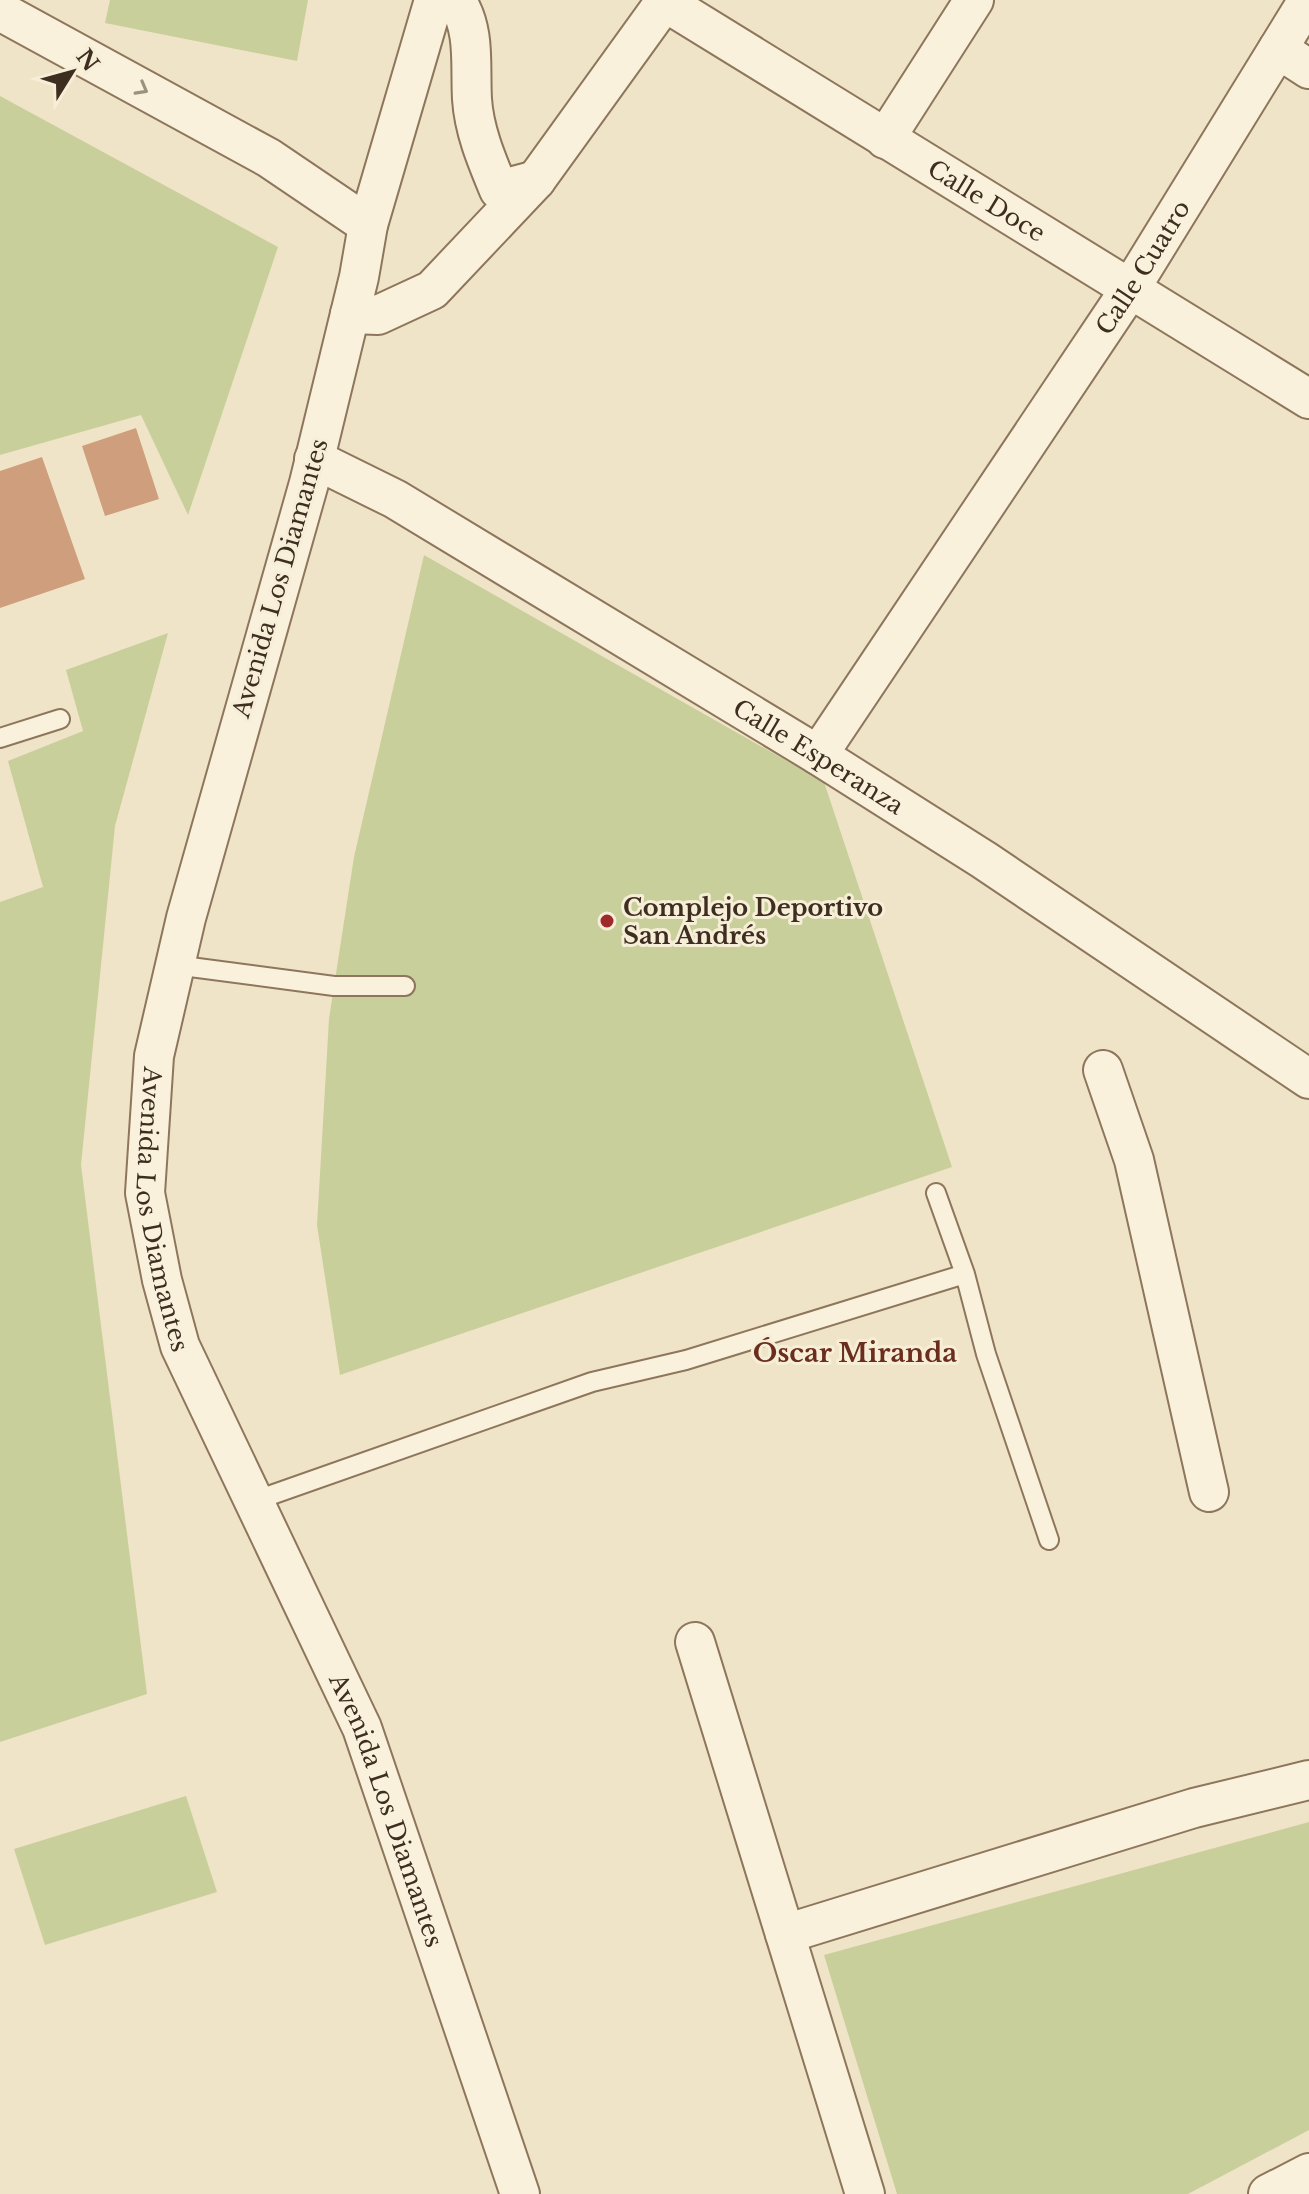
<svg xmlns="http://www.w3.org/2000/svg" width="1309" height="2194" viewBox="0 0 1309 2194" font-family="'Libre Baskerville',serif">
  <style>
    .green { fill: #c9cf9b }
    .building { fill: #cf9f7d }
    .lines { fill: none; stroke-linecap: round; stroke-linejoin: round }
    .lane-casing { stroke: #8d765c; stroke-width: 22 }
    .street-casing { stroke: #8d765c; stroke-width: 42 }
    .lane { stroke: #faf1dc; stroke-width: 18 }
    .street { stroke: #faf1dc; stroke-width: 38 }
    .oneway { stroke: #9c907e }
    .poi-dot { fill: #9e2a2b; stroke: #f7eed8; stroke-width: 3 }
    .labels { text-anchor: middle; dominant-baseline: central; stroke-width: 6; stroke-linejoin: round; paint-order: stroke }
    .street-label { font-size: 24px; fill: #3d2e20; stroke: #f7eed8 }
    .poi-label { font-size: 24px; font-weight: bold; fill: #3d2e20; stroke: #f7eed8; text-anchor: start }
    .neighbourhood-label { font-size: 26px; font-weight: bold; fill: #6b2e1e; stroke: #f7eed8 }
  </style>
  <rect width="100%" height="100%" fill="#f0e4c8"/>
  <path class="green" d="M110,0H308L297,61L105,23Z
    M0,96L278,247L188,515L141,415L0,455Z
    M424,555L824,782L952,1167L340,1375L317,1225L329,1019L354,857Z
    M168,633L115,826L81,1165L147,1694L0,1742V902L43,887L8,761L83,731L66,670Z
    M186,1796L217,1892L45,1945L14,1849Z
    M1309,1822V2130L1188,2194H897L824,1955Z"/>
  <path class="building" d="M136,428L159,499L105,516L82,446Z
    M42,457L85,579L0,608V471Z"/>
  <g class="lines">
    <g class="lane-casing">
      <path id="lane" d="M0,738L60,719
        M175,965L334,986H405
        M936,1193L965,1274L986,1354L1049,1540
        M254,1501L592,1382L686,1360L965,1274"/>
    </g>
    <g class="street-casing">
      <g id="street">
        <path id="s1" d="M434,0L368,225L359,277L309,483L186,918L154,1056L145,1193L162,1280L180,1346L362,1728L520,2194"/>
        <path d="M456,0C476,30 470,64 472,99C474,131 487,161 499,190L536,180"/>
        <path id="s2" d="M665,2L1309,399"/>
        <path d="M0,11L269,158L368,225"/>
        <path d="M1278,49L1309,69"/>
        <path d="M885,139L974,0"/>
        <path d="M350,314L378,315L432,290L536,180L666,0"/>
        <path id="s3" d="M314,459L395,499L818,755L984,860L1309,1079"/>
        <path id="s4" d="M818,755L1130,289L1308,0"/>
        <path d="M1103,1070L1134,1160L1209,1492"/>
        <path d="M695,1642L865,2194"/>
        <path d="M785,1934L1194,1808L1309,1780"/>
        <path d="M1268,2194L1309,2173"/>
      </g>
    </g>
    <use href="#lane" class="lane"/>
    <use href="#street" class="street"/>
  </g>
  <defs><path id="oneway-chevron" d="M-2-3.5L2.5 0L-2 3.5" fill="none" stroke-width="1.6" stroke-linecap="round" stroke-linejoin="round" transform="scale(2)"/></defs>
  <use class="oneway" href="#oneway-chevron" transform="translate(142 89) rotate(29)"/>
  <circle class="poi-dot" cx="607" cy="921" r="8"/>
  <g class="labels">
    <g class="street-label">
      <text stroke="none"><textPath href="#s2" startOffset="378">Calle Doce</textPath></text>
      <text stroke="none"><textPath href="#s4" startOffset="586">Calle Cuatro</textPath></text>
      <text transform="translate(280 578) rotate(-74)">Avenida Los Diamantes</text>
      <text stroke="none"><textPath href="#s3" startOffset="586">Calle Esperanza</textPath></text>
      <text stroke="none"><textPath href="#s1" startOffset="1248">Avenida Los Diamantes</textPath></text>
      <text stroke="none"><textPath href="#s1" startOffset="1896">Avenida Los Diamantes</textPath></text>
    </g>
    <g class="poi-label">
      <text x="623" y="907">Complejo Deportivo<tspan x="623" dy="28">San Andrés</tspan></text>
    </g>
    <g class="neighbourhood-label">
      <text x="855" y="1353">Óscar Miranda</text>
    </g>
  </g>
  <g transform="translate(72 72) rotate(53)" stroke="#f7eed8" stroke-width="6" paint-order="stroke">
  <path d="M0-6L14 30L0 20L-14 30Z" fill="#3d2e20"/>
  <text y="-12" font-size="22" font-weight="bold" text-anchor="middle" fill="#3d2e20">N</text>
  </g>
</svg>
